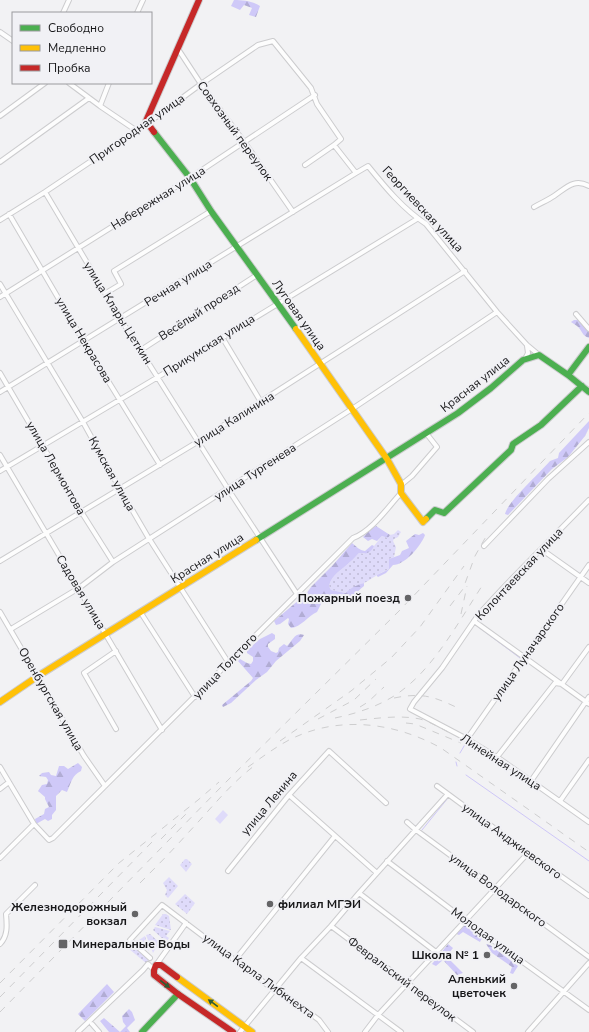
<svg xmlns="http://www.w3.org/2000/svg" width="589" height="1032" viewBox="0 0 589 1032" font-family="'Nunito Sans',sans-serif">
  <style>
    .grass { fill: url(#grass-dots) }
    .forest { fill: url(#forest-firs) }
    .green { fill: #dfdbfa }
    .lines { fill: none; stroke-linecap: round; stroke-linejoin: round }
    .stream { stroke: #cec7f8; stroke-width: 1 }
    .street-casing { stroke: #ccccce; stroke-width: 6 }
    .fast-casing { stroke: #ccccce; stroke-width: 8 }
    .slow-casing { stroke: #ccccce; stroke-width: 8 }
    .jam-casing { stroke: #ccccce; stroke-width: 8 }
    .street { stroke: #fdfdfd; stroke-width: 4 }
    .fast { stroke: #4caf50; stroke-width: 6 }
    .slow { stroke: #ffc107; stroke-width: 6 }
    .jam { stroke: #c62828; stroke-width: 6 }
    .rail { stroke: #cececf; stroke-width: 1; stroke-dasharray: 7 7; stroke-linecap: butt }
    .oneway { fill: #2f5b32 }
    .poi-dot { fill: #646466; stroke: #f1f1f5; stroke-width: 1.5 }
    .labels { text-anchor: middle; dominant-baseline: central; stroke-width: 4; stroke-linejoin: round; paint-order: stroke }
    .street-label { font-size: 12px; fill: #171719; stroke: #f1f1f5 }
    .poi-label { font-size: 12px; font-weight: bold; fill: #171719; stroke: #f1f1f5; text-anchor: end }
  </style>
  <defs>
    <pattern id="grass-dots" width="8" height="8" patternUnits="userSpaceOnUse"><rect width="8" height="8" fill="#dfdbfa"/><path d="M2 2h.1M6 6h.1" fill="none" stroke="#bfbbd6" stroke-width="1.8" stroke-linecap="round"/></pattern>
    <pattern id="forest-firs" width="22" height="20" patternUnits="userSpaceOnUse"><rect width="22" height="20" fill="#cfc9f8"/><path d="M5 1l3.5 6h-7zM16 11l3.5 6h-7z" fill="#b1acd4"/></pattern>
  </defs>
  <rect width="100%" height="100%" fill="#f2f2f4"/>
  <path class="grass" d="M398,530L401,532L398,537L394,539L393,541L396,547L394,557L389,559V569C379,573 372,579 364,583C358,586 352,589 347,593L331,590L329,586C332,574 342,570 350,562C354,559 356,556 359,553L364,554L374,546L382,536L388,538L390,535L394,534Z
    M185,859H187L192,864L186,872L180,865Z
    M169,877L178,886L168,898L165,895L167,890L163,883Z
    M185,894L195,903L187,914L175,904Z
    M163,914H166L169,916L171,930L155,925Z
    M155,927L170,931L166,936L169,938L167,941L164,940L153,930Z
    M150,934L163,946L161,949L157,946L153,953L146,935Z
    M145,936L149,951L139,941V940Z
    M132,947L136,948L149,960L146,963L129,949Z"/>
  <path class="forest" d="M234,0C244,0 252,1 260,6L256,17L249,15L252,8L244,5L240,10L231,6Z
    M574,320H578L589,332V338C582,336 582,330 577,326C575,325 573,323 571,322Z
    M589,421V428L585,436L568,457L552,469L508,515L505,514C508,501 540,473 550,461L558,458L559,453Z
    M376,526L390,535L388,538L382,536L377,541L372,539L368,541L363,537L371,529Z
    M423,533L425,535C421,546 405,565 393,565L386,573L378,577L377,576V575L389,569V559L400,555L402,551L409,548L406,541L415,534L419,535Z
    M352,543C357,547 359,550 365,551L372,545L374,546C371,552 367,555 359,553C356,556 354,559 350,562C342,570 332,574 329,586L331,590L346,593C351,587 358,585 364,583V586C360,589 356,594 351,596C341,601 329,596 319,597V601L322,602L317,612C308,616 301,627 291,628L288,624L289,619L288,618L280,624L276,625L274,621L306,594L311,587L333,565Z
    M272,633L275,635V639L268,644V647L271,651L276,653L278,652L279,648L284,644L287,646C293,640 295,632 304,635L300,641L276,661L267,672L256,680L231,703L223,707L222,705L251,681L253,678L238,661L240,659L247,663L251,664L253,661V657L247,653V650L260,639Z
    M78,763L82,767L81,771C72,775 71,783 67,792L62,790L56,796V810L52,815V819L48,821L45,819L36,824L35,819L44,814L45,809L49,807L45,799V797L38,791L42,785L47,784L48,780L46,777L39,776L42,773L49,772L51,775L56,776L59,766H64L68,769Z
    M463,924L482,938L480,942L463,932L459,935L457,934Z
    M448,944L453,948L449,953L448,958L463,973L457,975L443,960L436,966L432,964Z
    M486,944L490,945L518,966L513,974L510,973L512,967L492,953Z
    M107,984L114,992L85,1021L78,1014Z
    M129,1009L132,1012L135,1020L127,1028L130,1032H109L100,1021L104,1018L120,1032L126,1026L123,1022L122,1016Z"/>
  <path class="green" d="M223,810L228,815L220,824L215,819Z"/>
  <g class="lines">
    <path class="stream" d="M477,626L520,658
      M460,753L467,741
      M456,762L457,766
      M466,775L589,861
      M422,830L448,798"/>
    <g class="street-casing">
      <path id="street" d="M63,13L69,0
        M137,13L143,0
        M0,32L13,41
        M178,49L201,84L245,143L293,212
        M69,83L100,106L137,131
        M100,106L109,83
        M0,116L45,83
        M0,162L89,98
        M305,165L334,145
        M45,192L120,318L228,489L297,594
        M534,207C541,203 548,200 554,196C566,188 574,178 589,186
        M9,214L84,342L160,465
        M0,220L45,192L148,123L201,84L258,45L273,41L311,88L317,104L341,139L334,145L356,173L368,166C385,187 403,209 426,224L497,312L527,345L539,355
        M0,284L83,422L120,489L148,537L228,662
        M106,293L121,284L114,271L211,211
        M0,297L190,178L315,95
        M576,314L589,329
        M222,337L261,402
        M141,350L257,275
        M525,359L528,353L527,346
        M0,373L82,513L113,562
        M0,392L356,173
        M0,455L162,730
        M0,471L158,377L417,219
        M401,485L412,476L437,447L426,433
        M589,500L503,588L479,614L442,668L414,702L410,709L467,739L497,757L589,822
        M484,546L548,479L589,442
        M541,549L589,583
        M0,561L199,441L465,271
        M0,612L84,756L105,786
        M141,613L195,697
        M474,621L589,704
        M11,629L79,588L113,562L352,409L497,312
        M116,651L84,673L116,729
        M467,739L589,565
        M497,757L555,683L562,684L589,647
        M0,767L34,824L49,840L53,838L353,538C372,531 388,507 401,493
        M531,781L589,697
        M437,786L528,853L589,896
        M0,789L9,782
        M289,795L377,873
        M560,801L589,760
        M407,822L416,830L589,957
        M0,858L34,824
        M387,861L465,920L589,1010
        M228,871L289,795L329,751L386,803
        M359,893L436,952
        M331,926L473,1032
        M0,944C8,936 7,925 6,914L35,885
        M150,958L130,940L162,905L274,990L281,992L319,1020L328,1032
        M301,958L401,1032
        M235,960L335,836
        M156,965L186,923
        M92,1024L99,1032
        M78,1032L143,970L148,964L153,969
        M240,1032L301,958L331,926L359,893L447,795
        M365,1032L378,1015L528,853
        M528,1032L589,963"/>
    </g>
    <g class="fast-casing">
      <path id="fast" d="M154,132L190,178L211,211L296,329
        M568,375L589,347
        M426,519L435,510L444,513L511,450L513,444L541,425L582,386
        M256,540L458,413L491,388L523,360L539,355L568,375L589,392
        M142,1032L178,994"/>
    </g>
    <g class="slow-casing">
      <path id="slow" d="M296,329L387,459L401,484V493L423,522L426,519
        M0,702L38,676L256,540
        M177,977L252,1032"/>
    </g>
    <g class="jam-casing">
      <path id="jam" d="M154,132L146,121L199,0
        M177,977L161,965H156L154,970V975L178,994L233,1032"/>
    </g>
    <use href="#street" class="street"/>
    <use href="#fast" class="fast"/>
    <use href="#slow" class="slow"/>
    <use href="#jam" class="jam"/>
    <path class="rail" d="M450,606L463,589L475,556L488,533
      M461,614L467,586
      M394,698C423,692 435,697 460,709
      M360,707L368,702L384,687
      M335,718C359,713 386,704 405,688C436,664 461,618 482,586
      M318,719L354,700L376,679
      M360,720C380,718 400,715 420,719C431,722 442,729 452,734
      M406,723L415,724L461,743
      M280,741L351,691L391,658L420,627L464,566
      M248,767C261,758 274,748 289,740C338,715 394,722 441,748L589,852
      M161,839L186,814
      M140,883C156,867 172,851 187,834C209,811 229,785 254,766
      M0,983L119,863L198,800L219,782
      M0,997L152,842
      M0,1012L224,784L399,611L589,413"/>
  </g>
  <defs><path id="oneway-solid" d="M-6-.8H1V-3.2L6.5 0L1 3.2V.8H-6Z"/></defs>
  <g class="oneway">
    <use href="#oneway-solid" transform="translate(165 984) rotate(38)"/>
    <use href="#oneway-solid" transform="translate(213 1003) rotate(-144)"/>
  </g>
  <g class="poi-dot">
    <circle cx="408" cy="598" r="4"/>
    <circle cx="270" cy="904" r="4"/>
    <circle cx="135" cy="914" r="4"/>
    <rect x="58" y="939" width="10" height="10" rx="2"/>
    <circle cx="487" cy="955" r="4"/>
    <circle cx="514" cy="986" r="4"/>
  </g>
  <g class="labels">
    <g class="street-label">
      <text transform="translate(137 129) rotate(-35)">Пригородная улица</text>
      <text transform="translate(235 131) rotate(54)">Совхозный переулок</text>
      <text transform="translate(158 198) rotate(-32)">Набережная улица</text>
      <text transform="translate(423 209) rotate(47)">Георгиевская улица</text>
      <text transform="translate(178 283) rotate(-32)">Речная улица</text>
      <text transform="translate(199 312) rotate(-33)">Весёлый проезд</text>
      <text transform="translate(118 313) rotate(58)">улица Клары Цеткин</text>
      <text transform="translate(299 315) rotate(55)">Луговая улица</text>
      <text transform="translate(84 340) rotate(59)">улица Некрасова</text>
      <text transform="translate(209 345) rotate(-32)">Прикумская улица</text>
      <text transform="translate(475 384) rotate(-38)">Красная улица</text>
      <text transform="translate(234 419) rotate(-32)">улица Калинина</text>
      <text transform="translate(56 468) rotate(60)">улица Лермонтова</text>
      <text transform="translate(255 472) rotate(-33)">улица Тургенева</text>
      <text transform="translate(112 474) rotate(61)">Кумская улица</text>
      <text transform="translate(207 558) rotate(-32)">Красная улица</text>
      <text transform="translate(519 574) rotate(-47)">Колонтаевская улица</text>
      <text transform="translate(81 592) rotate(59)">Садовая улица</text>
      <text transform="translate(528 652) rotate(-55)">улица Луначарского</text>
      <text transform="translate(225 666) rotate(-46)">улица Толстого</text>
      <text transform="translate(51 699) rotate(60)">Оренбургская улица</text>
      <text transform="translate(501 762) rotate(33)">Линейная улица</text>
      <text transform="translate(269 803) rotate(-50)">улица Ленина</text>
      <text transform="translate(512 841) rotate(36)">улица Анджиевского</text>
      <text transform="translate(498 890) rotate(36)">улица Володарского</text>
      <text transform="translate(488 936) rotate(36)">Молодая улица</text>
      <text transform="translate(259 976) rotate(36)">улица Карла Либкнехта</text>
      <text transform="translate(402 979) rotate(37)">Февральский переулок</text>
    </g>
    <g class="poi-label">
      <text x="400" y="598">Пожарный поезд</text>
      <text x="278" y="904" text-anchor="start">филиал МГЭИ</text>
      <text x="127" y="907">Железнодорожный<tspan x="127" dy="14">вокзал</tspan></text>
      <text x="72" y="944" text-anchor="start">Минеральные Воды</text>
      <text x="479" y="955">Школа № 1</text>
      <text x="506" y="979">Аленький<tspan x="506" dy="14">цветочек</tspan></text>
    </g>
  </g>
  <rect x="12" y="12" width="140" height="72" fill="#f1f1f5" stroke="#9a9a9d"/>
  <rect x="20" y="25" width="20" height="6" fill="#4caf50" stroke="#9a9a9d"/>
  <text x="48" y="32" font-size="12" fill="#171719">Свободно</text>
  <rect x="20" y="45" width="20" height="6" fill="#ffc107" stroke="#9a9a9d"/>
  <text x="48" y="52" font-size="12" fill="#171719">Медленно</text>
  <rect x="20" y="65" width="20" height="6" fill="#c62828" stroke="#9a9a9d"/>
  <text x="48" y="72" font-size="12" fill="#171719">Пробка</text>
</svg>
